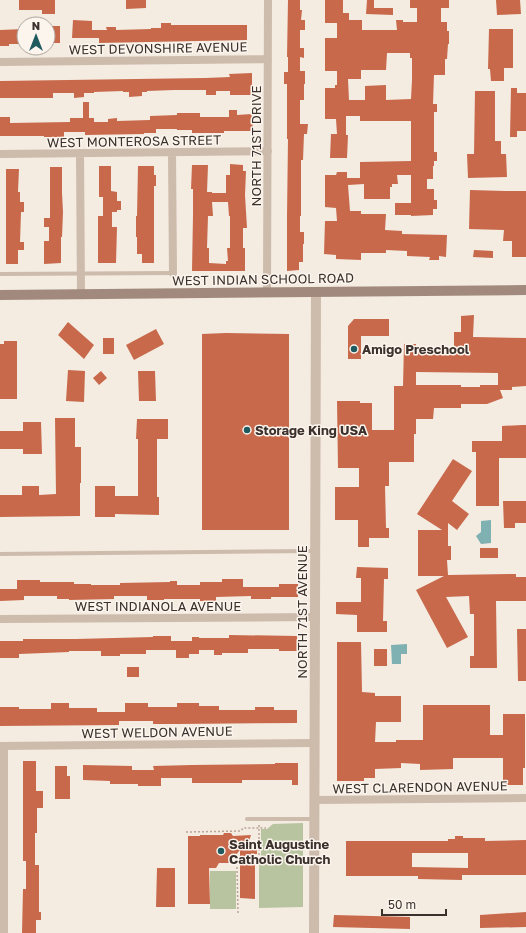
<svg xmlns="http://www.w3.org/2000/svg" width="526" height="933" viewBox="0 0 526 933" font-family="'Golos Text',sans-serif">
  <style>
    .green { fill: #b8c4a0 }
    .water { fill: #7fb0b2 }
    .building { fill: #c8694b; fill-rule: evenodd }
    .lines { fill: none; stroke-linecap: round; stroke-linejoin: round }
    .path { stroke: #b9a596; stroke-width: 1.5; stroke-dasharray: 2 2; stroke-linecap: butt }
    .service { stroke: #cdbbac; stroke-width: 4 }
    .minor { stroke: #cdbbac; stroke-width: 8 }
    .tertiary { stroke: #cdbbac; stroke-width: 10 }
    .secondary { stroke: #a18a7d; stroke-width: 10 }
    .poi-dot { fill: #1f5a5e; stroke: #fbf5ee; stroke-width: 1.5 }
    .labels { text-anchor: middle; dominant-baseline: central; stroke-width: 3; stroke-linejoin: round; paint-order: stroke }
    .street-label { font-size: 13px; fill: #3b302b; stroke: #fbf5ee }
    .poi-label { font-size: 13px; font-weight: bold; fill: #3b302b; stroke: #fbf5ee; text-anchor: start }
  </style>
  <rect width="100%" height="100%" fill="#f4ebe1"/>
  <path class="green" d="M303,823V907L259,908V863L261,860V829H267L273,824Z
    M210,871H236V909H210Z"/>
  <path class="water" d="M491,520V543L481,544L476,536L481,532V521Z
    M407,644V654H401V664H392L391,645Z"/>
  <path class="building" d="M19,0H55V14H42V10H19Z
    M126,0H146V8L126,9Z
    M288,0H300V10H302L301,20H305V30H300V48H304V58L300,57V71H305V84H304V100H300V124H308L307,134H304L303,160H301V216H300V232H304V244H303V262H299V270L287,271V216L288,139H287V84H284V72H288V57H287Z
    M325,0H343V13H349V20H362V30H397L396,20H403V22H417V8H410V0H449V8H441V22H447V31H449V44H448L447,59H445V75H434L433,104H437V112H434V152H437V161H434V166H433V179H427V189H434V200H437V209H433V215L411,216V215H395V203H411V175H397L398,184H392V187H390V199H364V184L348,185L350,211H361V214H386L385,230L402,231V234L447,235L446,257L439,256V260H429L430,257L407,256V251L386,250V253H361V260L336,259V255L324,254L325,221H337L336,208L325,207V175H336L337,172H347V178H360V162L411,161V121H360V116H346V135H348L347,158H330L331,134H337L336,119H325V88H335V85H337V71H325V38H337V23H325ZM387,53H410V58H412V80L411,99L386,100V85L365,86V100H349L348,79H361V70H386Z
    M367,0H374V8H393V15L366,14Z
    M496,0H520L521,14L497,15Z
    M73,20L92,21V30H107L106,27H116V30L151,29V28H161V23H171V25H247V40L99,43V38H72Z
    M51,26H60V43H48V31H51Z
    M24,29V44H9V46H0V30Z
    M489,29H513V68H504V81H491L490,69H488Z
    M252,73V95H230V91H216V95H206V90H174L147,91V92H142V96L129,97V92H123V91L94,92V93H84V97L74,98V93H53V98H0V81L205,78L230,77L229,74Z
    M511,88H517V93H526V131H517V137H510Z
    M475,91H495V141H501V154H506L507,177L468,178L467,154H474Z
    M83,102H89V118H94V122H108V119L117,118V121L150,120V116L177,115V113H200V117H229V110H237V115L252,114L253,131H224V133H192V130H177V129H156V133H144V134L85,135V132H64V137H44V136H0V117H10V123L70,122V118H83Z
    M230,164L243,165V171H246L245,195L247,228H243V248H245V271H192L193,215V189H191L192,165H208L207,192H212V193H226V175H230ZM212,202H228L229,216H230V248H227L228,261H226V264L209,263V248H207L208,216H213Z
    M99,166H111V191L117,192V201H121V210H117V212H112V227H117L116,263H98V216H103V197H99Z
    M138,166H154V175H156V186H154V263H142V254H137V237H136V216H137Z
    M50,167H62V193L63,212L62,237H61V263L44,264V241H49V227H44V218H50Z
    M6,169H19L18,192H20V202H24V212H21L20,242H24V250H18V264H6Z
    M470,190L505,191H526V257H512V241H503L504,230L469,229Z
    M474,250L493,251V258L473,257Z
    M474,315L473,337L526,338V386L512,387V390H500L503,398L487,404H461V408H434L433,419H416V434H414V462H389V486H385L386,528H389V538H369V547H358V520H335V487H359V468H338L337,401H360V403H372V430H394V386H403L404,344H416V348H454V332H461V316ZM416,372L498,373V385H480V387H461V385H416Z
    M354,319H389V336H361V359H348V326Z
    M68,322L94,345L84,359L58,335Z
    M156,329L164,344L134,360L126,345Z
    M226,333L289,334V530H202V334Z
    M103,338H114V354H103Z
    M4,341H17V399H0V344H4Z
    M68,370L85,371L84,402L66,401Z
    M101,371L107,378L99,385L93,378Z
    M138,371H155L156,401H139Z
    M55,418H75V447H81V483H80V516L0,517V495H22V486H39V495L56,494Z
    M137,419H168V439H157V497H159V515L115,514V517H95V486H115V496H138V439H136Z
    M23,422H41L42,454H23V449H0V431H23Z
    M523,425H526V458H499V506H476V452H472V441H502V426Z
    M453,459L472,471L452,501L469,514L457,530L448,523V546H451V560H447L448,575L516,574V577H526V601H496L497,668H470V656H474V614H470L469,596L446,597L468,637L447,648L416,590L444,576H418V530H442L417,514Z
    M503,501H526V523H515V528H504Z
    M480,548H498V558H480Z
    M357,567L388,568V579H384L383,621H387V632H357V615L336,614V602H361V578H356Z
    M222,579H243V587H279V584H298V597H271V599H251V596L216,597V601H200V599H164V600H147V596H114V599L69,600V599H57V596H24V600L0,601V589H17V580H40V582H74V584H91V585H120V583L170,582V581H177V585H200V582H222Z
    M517,629H526V681H518Z
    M229,635L297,636V651H279V649H248V653H222V655H214V650H199V654H189V658H176V650H146V654H120V656H101V651H69V652L19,654V658H0V641H23V639H76L153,637V636H171V641H192V637H199V638H229Z
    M337,642H361L362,692L375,693V696H401V722H376L375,742H396V740H423V705H490V735H503V714H525V768H523V785H503V758H453V769L420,770V764L401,763V768L375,769V778H364V781H337Z
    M374,649H387V666H374Z
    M127,667H139V677H127Z
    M51,703H69V708H97V712H125V703H148V707H177V703H199V706H219V710H255V707H274V710H297V723L177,724H153V721H119V725L0,726V707H19V709H51Z
    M23,761H36V791H43V808H37V833H35V865H39V912H41V920H36V933H22L23,889H26V861H23Z
    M275,763H298V785H292V780H242V783H192V778H161V786H138V784H110V781L83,780V765L132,766V770H154L153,766L192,765L275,764Z
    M55,766H67V776H70V799H55Z
    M224,833H231L233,836L251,835L249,841H255V843H257V854H255V899L240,898V850L229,863H219L216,868H209L210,904H188V836H200V835H223Z
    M455,836H463V838H485V841L526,840V875H462V880L418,879V876H346V841H448V839H455ZM412,853H468V868L412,867Z
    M157,868H175V907H156Z
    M526,912V927L480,928V915Z
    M334,915L410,917V929L333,927Z"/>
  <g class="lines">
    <path class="path" d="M259,825V859
      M186,832L241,831L243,828H266
      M255,848H259
      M237,867L238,913"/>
    <path class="service" d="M0,274L173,273
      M0,554L315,551
      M247,819H314"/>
    <path class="minor" d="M0,62L268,59
      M172,152L173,273
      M80,153L81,294
      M0,154L268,151
      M267,292L268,0
      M0,619L316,617
      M0,746L315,743
      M315,800L526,798
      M4,933V746"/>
    <path class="tertiary" d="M314,933L316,292"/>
    <path class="secondary" d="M0,295L526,290"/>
  </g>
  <g class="poi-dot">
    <circle cx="354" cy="349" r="4"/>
    <circle cx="247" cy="430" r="4"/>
    <circle cx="221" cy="851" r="4"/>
  </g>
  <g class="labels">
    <g class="street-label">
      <text transform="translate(158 48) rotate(-1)">WEST DEVONSHIRE AVENUE</text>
      <text transform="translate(134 141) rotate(-1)">WEST MONTEROSA STREET</text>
      <text transform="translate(256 146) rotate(-90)">NORTH 71ST DRIVE</text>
      <text transform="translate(263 279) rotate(-1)">WEST INDIAN SCHOOL ROAD</text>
      <text x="158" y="606">WEST INDIANOLA AVENUE</text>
      <text transform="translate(302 612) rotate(-90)">NORTH 71ST AVENUE</text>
      <text transform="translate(157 732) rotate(-1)">WEST WELDON AVENUE</text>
      <text transform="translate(420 787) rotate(-1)">WEST CLARENDON AVENUE</text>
    </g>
    <g class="poi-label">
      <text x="362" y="349">Amigo Preschool</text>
      <text x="255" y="430">Storage King USA</text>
      <text x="229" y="844">Saint Augustine<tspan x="229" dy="15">Catholic Church</tspan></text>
    </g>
  </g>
  <g transform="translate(36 36)"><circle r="19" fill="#fbf5ee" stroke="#aea6a0"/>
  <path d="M0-3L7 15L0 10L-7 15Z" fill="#1f5a5e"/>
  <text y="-6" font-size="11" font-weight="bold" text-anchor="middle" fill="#3b302b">N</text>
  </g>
  <path d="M382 909v6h64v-6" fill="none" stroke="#3b302b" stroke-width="2"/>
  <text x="388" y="909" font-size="12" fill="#3b302b" stroke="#fbf5ee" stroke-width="3" paint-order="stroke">50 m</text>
</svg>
